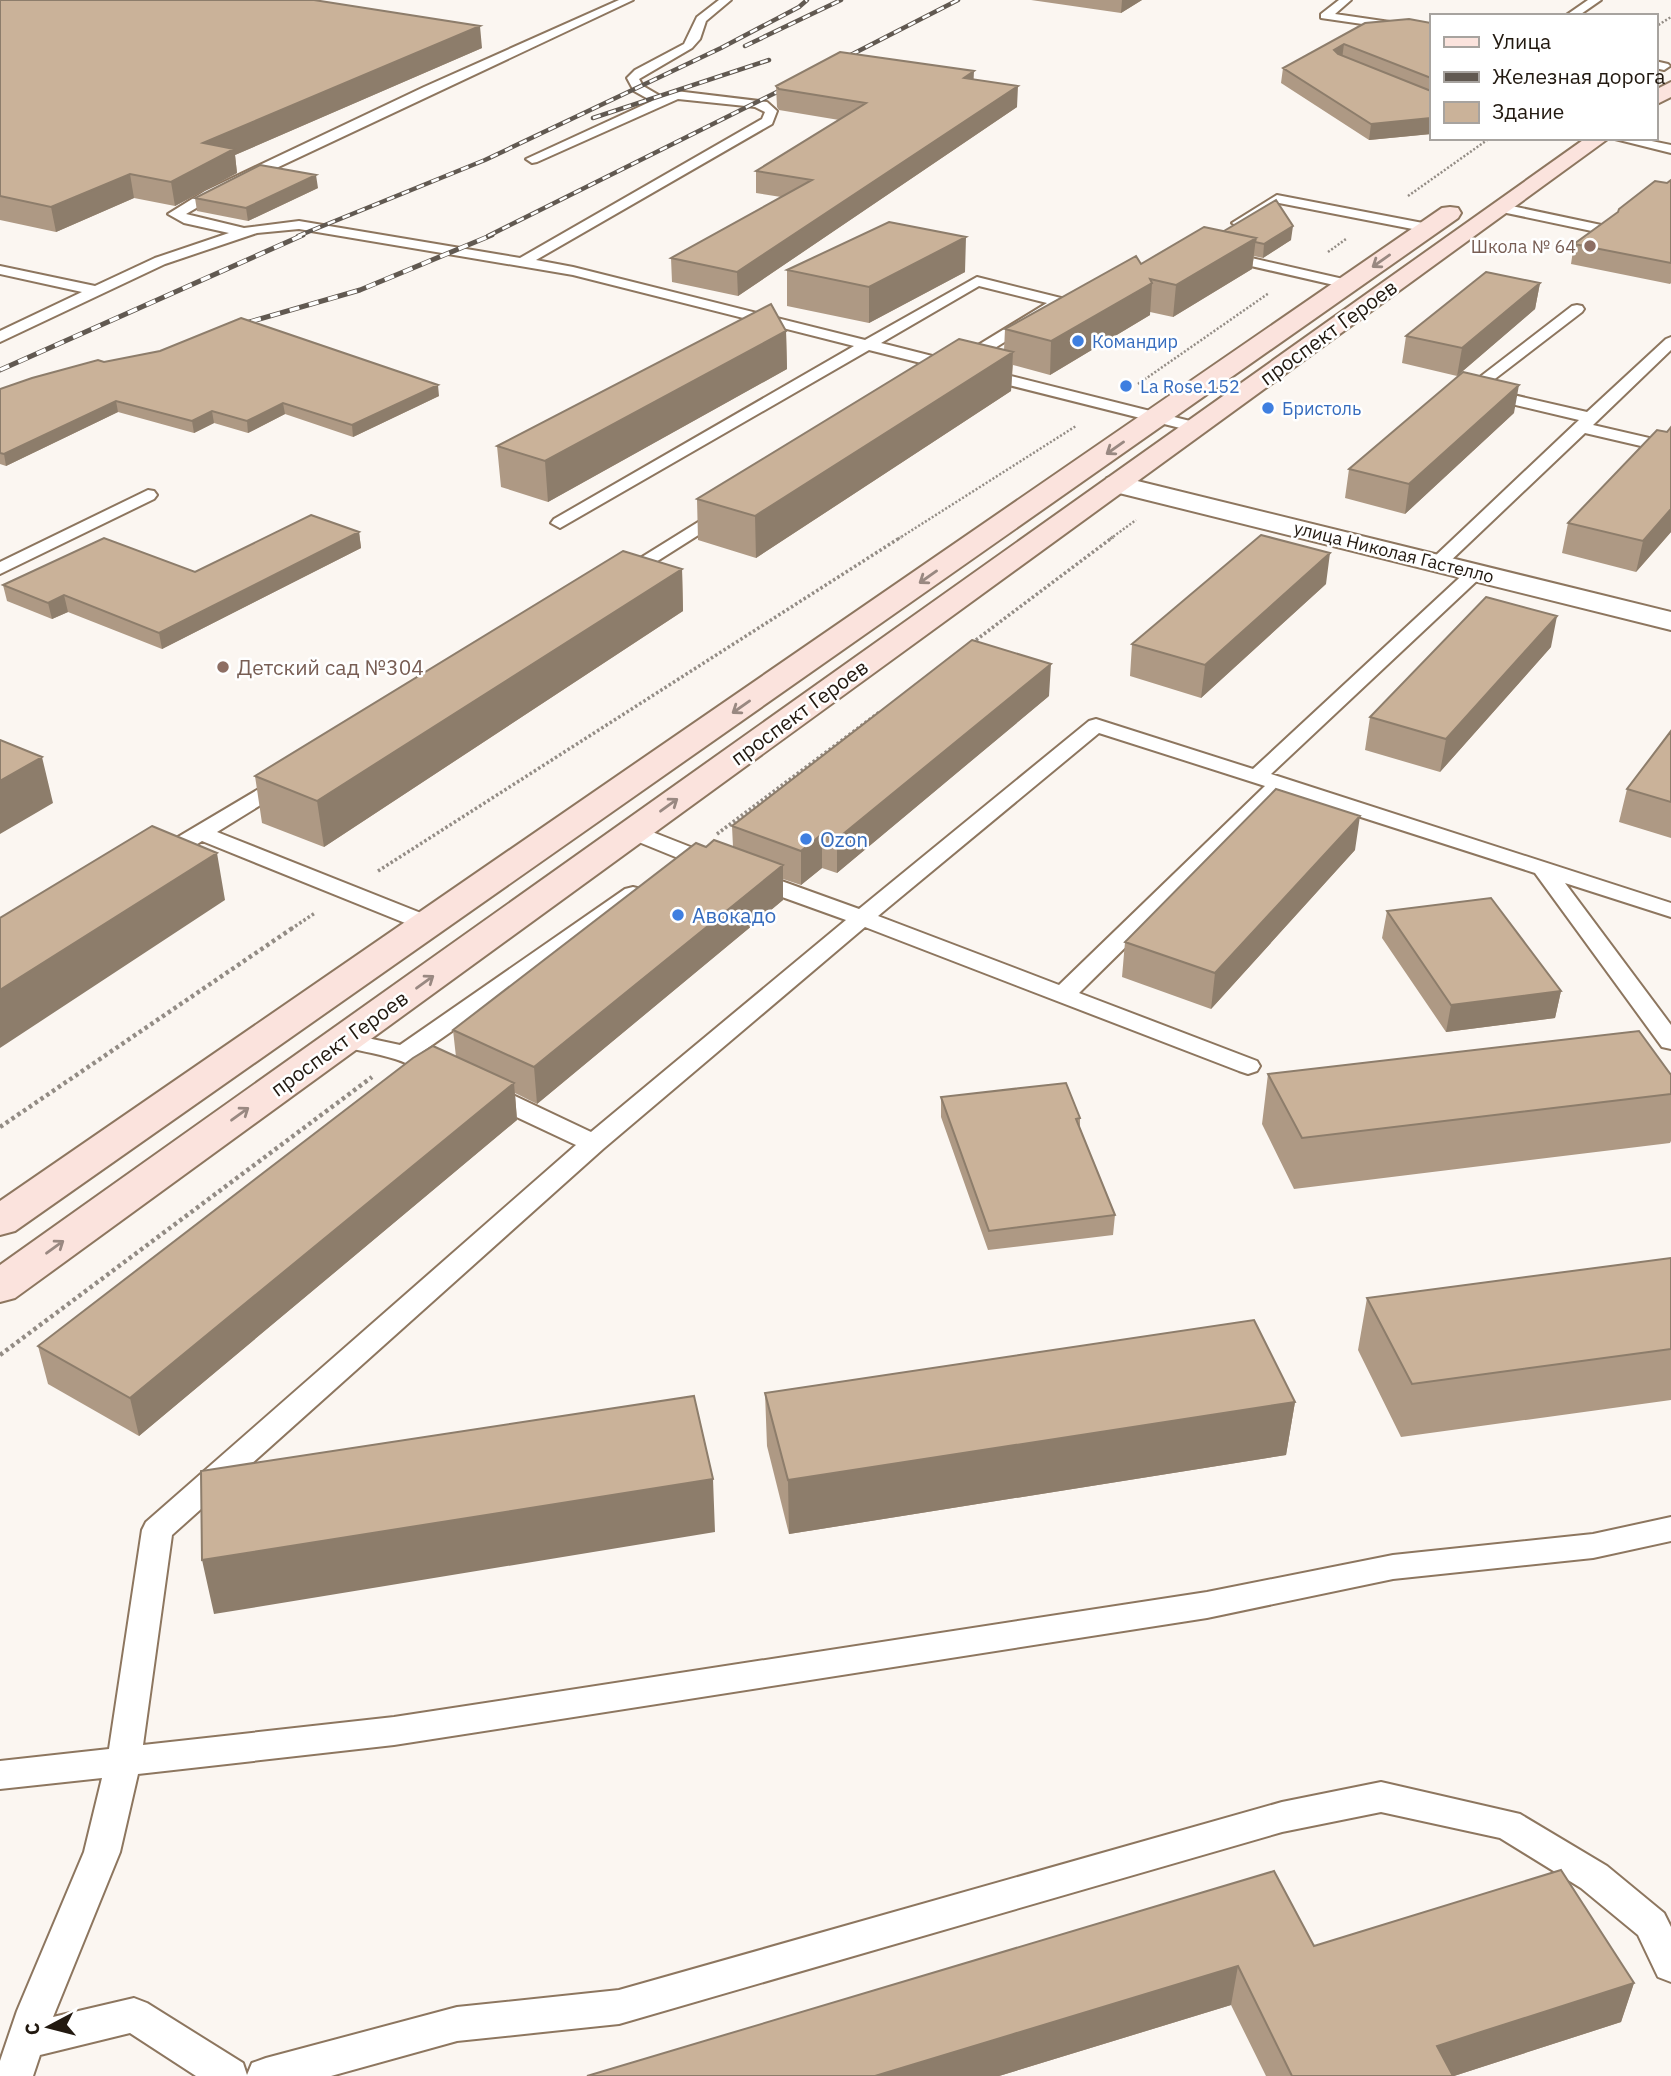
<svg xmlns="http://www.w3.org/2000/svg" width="1671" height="2076" viewBox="0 0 1671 2076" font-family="'IBM Plex Sans',sans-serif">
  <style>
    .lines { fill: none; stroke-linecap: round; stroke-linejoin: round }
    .lane-casing { stroke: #8d765f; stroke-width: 4 }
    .street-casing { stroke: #8d765f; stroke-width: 4 }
    .secondary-casing { stroke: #8d765f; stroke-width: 4 }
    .path-far2 { stroke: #938c85; stroke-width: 2.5; stroke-dasharray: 2 2; stroke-linecap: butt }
    .path-far1 { stroke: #938c85; stroke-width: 3.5; stroke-dasharray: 2.5 2.5; stroke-linecap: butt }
    .path { stroke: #938c85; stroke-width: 4.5; stroke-dasharray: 3.5 3.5; stroke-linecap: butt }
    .lane { fill: #fff; fill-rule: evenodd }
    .street { fill: #fff; fill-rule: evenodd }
    .secondary { fill: #fbe3dd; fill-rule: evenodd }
    .rail-far1-casing { stroke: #615951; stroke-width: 4.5 }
    .rail-casing { stroke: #615951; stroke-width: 5 }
    .rail-far1 { stroke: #fff; stroke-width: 2.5; stroke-dasharray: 8; stroke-linecap: butt }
    .rail { stroke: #fff; stroke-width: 3.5; stroke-dasharray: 10; stroke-linecap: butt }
    .wall { fill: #ae9984 }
    .shaded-wall { fill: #8d7d6b }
    .building { fill: #cab299; stroke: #8d7d6b; stroke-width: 2 }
    .oneway { stroke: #998881 }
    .education-dot { fill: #8d6e63; stroke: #fff; stroke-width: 2.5 }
    .shop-dot { fill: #3f7fe0; stroke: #fff; stroke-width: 2.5 }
    .labels { text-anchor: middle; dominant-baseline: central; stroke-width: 5; stroke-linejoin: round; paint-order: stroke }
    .far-education-label { font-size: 18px; fill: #785e54; stroke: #fff; text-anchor: end }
    .far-shop-label { font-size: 18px; fill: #366cbe; stroke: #fff; text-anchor: start }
    .far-street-label { font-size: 18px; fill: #221910; stroke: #fff }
    .street-label { font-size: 21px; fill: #221910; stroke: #fff }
    .education-label { font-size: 21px; fill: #785e54; stroke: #fff; text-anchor: start }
    .shop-label { font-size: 21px; fill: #366cbe; stroke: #fff; text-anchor: start }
  </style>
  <rect width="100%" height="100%" fill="#fbf6f1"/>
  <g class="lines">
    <g class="lane-casing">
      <path id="lane" d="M619,0H633L215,197L186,214L244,228L299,221L520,258L762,119L765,112L755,107L678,99L537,162L532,163L526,159L652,101L634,91L627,78L635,70L684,44L697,17L719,0H731L706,21L700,39L692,48L639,79L643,86L662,97L676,91L767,102L777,111L772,124L536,260L573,267L865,340L977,277L1065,299L1067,302L1065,305L967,365L1202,424L1204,427L1202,430L1196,432L869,350L560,528L551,523L554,519L854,346L573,275L299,229L257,233L165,264L0,342V331L82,292L0,274V266L95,286L155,258L229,233L184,223L168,214L205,191L424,87ZM979,286L1047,303L952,361L881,343Z
        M1339,0H1351L1335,14L1431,28V34L1321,18V14Z
        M1588,0H1601L1578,16H1565Z
        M1655,61L1668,64L1670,66L1664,70L1655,68Z
        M1611,138H1637L1671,145V153Z
        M1277,195L1428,224L1435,228L1428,232L1279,203L1244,226L1239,227L1232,223Z
        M1502,204L1606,226L1613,230L1606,234L1497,211V205Z
        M1221,251L1352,281L1354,284L1347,288L1216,258L1214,255Z
        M1577,305L1582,306L1584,309L1582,312L1483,388L1587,412L1666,339L1671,337V350L1593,425L1671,443V453L1585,433L1445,566H1433L1430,562L1433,558L1579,420L1465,393L1463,390L1572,306Z
        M148,490L154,491L157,495L154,499L0,574V562Z
        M724,506L733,511L730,515L629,579L622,581L613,575Z
        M1476,566L1485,572L1482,576L1271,774L1671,903V917L1565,883L1671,1025V1049L1662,1047L1535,873L1283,792L1079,993L1257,1061L1260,1066L1257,1071L1248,1074L1239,1071L865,927L603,1149L172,1535L143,1745L394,1717L1207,1592L1393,1555L1593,1534L1671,1517V1541L1593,1558L1393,1579L1207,1618L394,1745L138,1774L120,1852L53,2017L134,1998L147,2003L243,2063L247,2075L252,2063L266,2058L457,2007L619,1990L1282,1802L1381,1782L1520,1814L1607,1866L1664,1913L1671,1927V1982L1658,1977L1638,1935L1581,1888L1500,1838L1381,1812L1282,1832L619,2024L457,2041L331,2076H196L130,2033L40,2055L33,2076H0V2061L17,2011L84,1852L102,1778L0,1789V1761L109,1749L142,1530L146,1522L576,1145L476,1098L472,1092L476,1086L485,1084L494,1086L591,1132L846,920L746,884L743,879L746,874H762L859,909L1089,721L1096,719L1253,769L1470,568ZM1099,733L1265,786L1059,985L878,916Z
        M286,775L293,777L297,781L293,785L217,832L436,919L439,924L436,929H420L202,841L167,863H151L148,858L151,853L279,777Z
        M632,824L721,859L724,864L721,869H705L624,836L621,831L624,826Z
        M633,887L641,889L644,894L641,899L422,1052L452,1066L455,1071L452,1076C431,1082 414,1064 395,1059C376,1053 355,1050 335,1045L332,1040L335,1035L344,1033L400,1045L625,889Z"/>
    </g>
    <g class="street-casing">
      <path id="street" d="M1117,476L1671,612V630L1107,490L1103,484L1107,478Z"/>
    </g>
    <g class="secondary-casing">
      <path id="secondary" d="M1671,82V97L1655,105V90Z
        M1586,138H1609L15,1298L0,1302V1265Z
        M1450,207L1458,208L1461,213L1458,218L15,1231L0,1235V1201L1442,208Z"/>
    </g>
    <path class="path-far2" d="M1655,27L1671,17
      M1408,196L1490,138
      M1328,252L1346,239
      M1138,384L1269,293
      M898,539L1076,426
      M1110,539L1136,520"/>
    <path class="path-far1" d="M972,643L1113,537
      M717,834L881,711
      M378,871L901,537
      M291,929L315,913"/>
    <path class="path" d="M0,1127L294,927
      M0,1355L372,1077"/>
    <use href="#lane" class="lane"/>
    <use href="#street" class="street"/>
    <use href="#secondary" class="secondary"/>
    <g class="rail-far1-casing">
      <path id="rail-far1" d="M745,46L841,0
        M837,62L958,0
        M593,118L769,60
        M298,236L485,160L721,48L799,7L807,0
        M488,236L793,84"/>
    </g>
    <g class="rail-casing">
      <path id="rail" d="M232,327L360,290L492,235
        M0,370L303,235"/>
    </g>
    <use href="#rail-far1" class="rail-far1"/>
    <use href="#rail" class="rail"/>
  </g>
  <path class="wall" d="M0,0L482,48L235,155L237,173L175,206L134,198L56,232L0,220Z
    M1031,0H1142L1121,13Z
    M1365,23H1431V134L1369,140L1281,83L1283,68Z
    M973,79L1017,107L738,296L672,282L671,258L781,197L756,193V171L839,120L779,110L777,107L776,86Z
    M1671,180V283L1670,284L1571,264L1574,244Z
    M318,188L248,221L197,211L195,198Z
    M1224,231L1291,240L1263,258L1254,256L1252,269L1173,317L1150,312V315L1050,375L1013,365L1011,391L756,558L698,540L697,499L1004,350L1005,329L1141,264Z
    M787,270L965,272L869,323L787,306Z
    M1540,283L1535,309L1457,376L1402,363L1406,336Z
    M786,331L787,369L548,502L501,487L497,446Z
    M104,362L439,396L353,437L285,414L248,433L214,423L194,433L118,412L6,466L0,464V389Z
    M1514,413L1405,514L1345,498L1349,469Z
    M1671,427V532L1636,572L1562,553L1568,523Z
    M359,532L361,548L162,649L68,612L52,619L7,601L3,585L195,572Z
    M682,569L683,611L324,847L262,823L255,776Z
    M1326,584L1201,698L1130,676L1132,644Z
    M1551,647L1440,772L1365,750L1370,717Z
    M1049,696L837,873L822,868L801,885L783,879V900L537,1104L515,1093L517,1120L139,1436L48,1384L38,1346L456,1057L453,1030L706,847H733L732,826Z
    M1671,731V838L1619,822L1627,789Z
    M1355,850L1211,1009L1122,977L1125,942Z
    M1387,911L1561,991L1555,1018L1446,1032L1382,938Z
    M1268,1074L1671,1075V1141L1670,1143L1294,1189L1262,1124Z
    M941,1097L1080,1118V1128L1115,1215L1113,1235L988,1250L941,1117Z
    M1671,1258V1400L1401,1437L1358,1350L1367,1298Z
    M765,1393L1295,1402L1286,1455L789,1534L767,1446Z
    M1314,1946L1634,1983L1621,2022L1454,2076H1266L1231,2005L999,2076H587Z"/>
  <path class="shaded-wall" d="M1122,0H1142L1121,13Z
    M480,26L482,48L235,155L237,173L175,206L171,182L203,143Z
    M1344,44L1342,59L1334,50Z
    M974,71L973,92L964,78Z
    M1018,86L1017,107L738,296L737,272Z
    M1431,118V134L1369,140L1371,124Z
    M130,174L134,198L56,232L51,207Z
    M316,175L318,188L248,221L246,208Z
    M1293,226L1291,240L1263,258L1264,244Z
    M966,237L965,272L869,323V287Z
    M1256,238L1252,269L1173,317L1176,285Z
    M1152,283L1150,315L1050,375L1051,341Z
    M1540,283L1535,309L1457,376L1462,348Z
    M786,331L787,369L548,502L545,461Z
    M1013,352L1011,391L756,558L755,516Z
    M438,385L439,396L353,437L352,425Z
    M1519,385L1514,413L1405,514L1409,484Z
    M116,401L118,412L6,466L4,454Z
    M283,403L285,414L248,433L247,421Z
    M212,411L214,423L194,433L192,421Z
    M1671,509V532L1636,572L1643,541Z
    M359,532L361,548L162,649L159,633Z
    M1330,553L1326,584L1201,698L1205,665Z
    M682,569L683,611L324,847L317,801Z
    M64,595L68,612L52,619L48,603Z
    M1557,616L1551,647L1440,772L1446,739Z
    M1051,664L1049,696L837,873V839Z
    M42,757L53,803L0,834V781Z
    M1360,816L1355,850L1211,1009L1215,973Z
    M822,834V868L801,885V851Z
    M217,853L225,900L0,1048V990Z
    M783,865V900L537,1104L534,1067Z
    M1561,991L1555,1018L1446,1032L1451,1005Z
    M514,1083L517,1120L139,1436L130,1398Z
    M1295,1402L1286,1455L789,1534L788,1480Z
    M713,1479L715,1532L214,1614L202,1560Z
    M1238,1966L1231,2005L999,2076H875Z
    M1634,1983L1621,2022L1454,2076H1429L1437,2046Z"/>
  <path class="building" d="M0,0H314L480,26L203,143L234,149L171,182L130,174L51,207L0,196Z
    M1409,19L1431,23V78L1344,44L1334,50L1338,54L1431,91V118L1371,124L1283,68L1365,23Z
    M840,52L974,71L964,78L1018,86L737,272L671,258L812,180L756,171L866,103L779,89L776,86Z
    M260,165L316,175L246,208L195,198Z
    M1671,180V263L1574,244L1618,212L1619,209L1655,181L1667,183Z
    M1276,200L1293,226L1264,244L1255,242L1256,238L1224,231Z
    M889,222L966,237L869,287L787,270Z
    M1204,227L1256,238L1176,285L1150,279L1152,283L1051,341L1005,329L1136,256L1141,264Z
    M1486,272L1540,283L1462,348L1406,336Z
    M771,304L786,331L545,461L497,446Z
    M241,318L438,385L352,425L283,403L247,421L212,411L192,421L116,401L4,454L0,453V389L32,378L98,360L104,362L160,351Z
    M959,339L1013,352L755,516L697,499Z
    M1463,372L1519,385L1409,484L1349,469Z
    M1671,427V509L1643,541L1568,523L1657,430L1667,432Z
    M311,515L359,532L159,633L64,595L48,603L3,585L104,538L195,572Z
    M1261,535L1330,553L1205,665L1132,644Z
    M623,551L682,569L317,801L255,776Z
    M1486,597L1557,616L1446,739L1370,717Z
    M972,640L1051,664L837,839L822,834L801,851L732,826Z
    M1671,731V802L1627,789Z
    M0,740L42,757L0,781Z
    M1276,789L1360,816L1215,973L1125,942Z
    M152,826L217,853L0,990V918Z
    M714,840L783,865L534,1067L453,1030L696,843L706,847Z
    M1491,898L1561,991L1451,1005L1387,911Z
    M1639,1031L1671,1075V1094L1302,1138L1268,1074Z
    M433,1046L514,1083L130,1398L38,1346L413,1058Z
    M1066,1083L1080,1118L1076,1119L1115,1215L989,1231L941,1097Z
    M1671,1258V1349L1412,1384L1367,1298Z
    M1254,1320L1295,1402L788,1480L765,1393Z
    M694,1396L713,1479L202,1560L201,1471Z
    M1561,1870L1634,1983L1437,2046L1453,2076H1292L1238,1966L875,2076H587L1274,1871L1314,1946Z"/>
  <defs><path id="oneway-shaft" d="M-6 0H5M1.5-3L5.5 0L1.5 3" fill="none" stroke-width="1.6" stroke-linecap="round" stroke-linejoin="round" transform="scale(1.75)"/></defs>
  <g class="oneway">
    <use href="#oneway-shaft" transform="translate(1381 261) rotate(145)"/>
    <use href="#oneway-shaft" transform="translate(1115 448) rotate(145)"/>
    <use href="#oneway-shaft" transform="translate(928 577) rotate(145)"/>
    <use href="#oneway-shaft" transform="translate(741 707) rotate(145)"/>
    <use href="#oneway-shaft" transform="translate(669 805) rotate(-36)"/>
    <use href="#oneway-shaft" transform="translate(425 982) rotate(-36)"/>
    <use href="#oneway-shaft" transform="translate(240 1114) rotate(-36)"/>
    <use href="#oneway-shaft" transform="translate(55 1247) rotate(-36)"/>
  </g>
  <g class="education-dot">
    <circle cx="1590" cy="246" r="7"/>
    <circle cx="223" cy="667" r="7"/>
  </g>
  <g class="shop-dot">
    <circle cx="1078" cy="341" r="7"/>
    <circle cx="1126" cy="386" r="7"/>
    <circle cx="1268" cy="408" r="7"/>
    <circle cx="806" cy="839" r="7"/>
    <circle cx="678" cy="915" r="7"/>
  </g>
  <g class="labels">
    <g class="far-education-label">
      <text x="1576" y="246">Школа № 64</text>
    </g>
    <g class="far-shop-label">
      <text x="1092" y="341">Командир</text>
      <text x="1140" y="386">La Rose.152</text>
      <text x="1282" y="408">Бристоль</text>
    </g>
    <g class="far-street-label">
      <text transform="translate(1394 552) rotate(14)">улица Николая Гастелло</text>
    </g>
    <g class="street-label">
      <text transform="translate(1328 332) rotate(-36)">проспект Героев</text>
      <text transform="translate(799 712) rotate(-36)">проспект Героев</text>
      <text transform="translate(339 1043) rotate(-36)">проспект Героев</text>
    </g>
    <g class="education-label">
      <text x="237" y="667">Детский сад №304</text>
    </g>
    <g class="shop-label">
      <text x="820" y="839">Ozon</text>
      <text x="692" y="915">Авокадо</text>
    </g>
  </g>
  <rect x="1430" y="14" width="228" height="126" fill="#ffffff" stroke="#a7a39f" stroke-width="2"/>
  <rect x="1444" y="37" width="35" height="10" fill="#fbe3dd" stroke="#a7a39f" stroke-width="2"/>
  <text x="1492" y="49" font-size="21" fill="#221910">Улица</text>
  <rect x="1444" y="72" width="35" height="10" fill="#615951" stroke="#a7a39f" stroke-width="2"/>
  <text x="1492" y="84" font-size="21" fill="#221910">Железная дорога</text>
  <rect x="1444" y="102" width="35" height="21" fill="#cab299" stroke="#a7a39f" stroke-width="2"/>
  <text x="1492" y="119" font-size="21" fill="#221910">Здание</text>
  <g transform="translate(49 2027) rotate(263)" stroke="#ffffff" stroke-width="5" paint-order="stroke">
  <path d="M0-5L12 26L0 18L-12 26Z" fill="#221910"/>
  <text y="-10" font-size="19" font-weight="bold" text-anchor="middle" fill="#221910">С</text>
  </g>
</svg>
